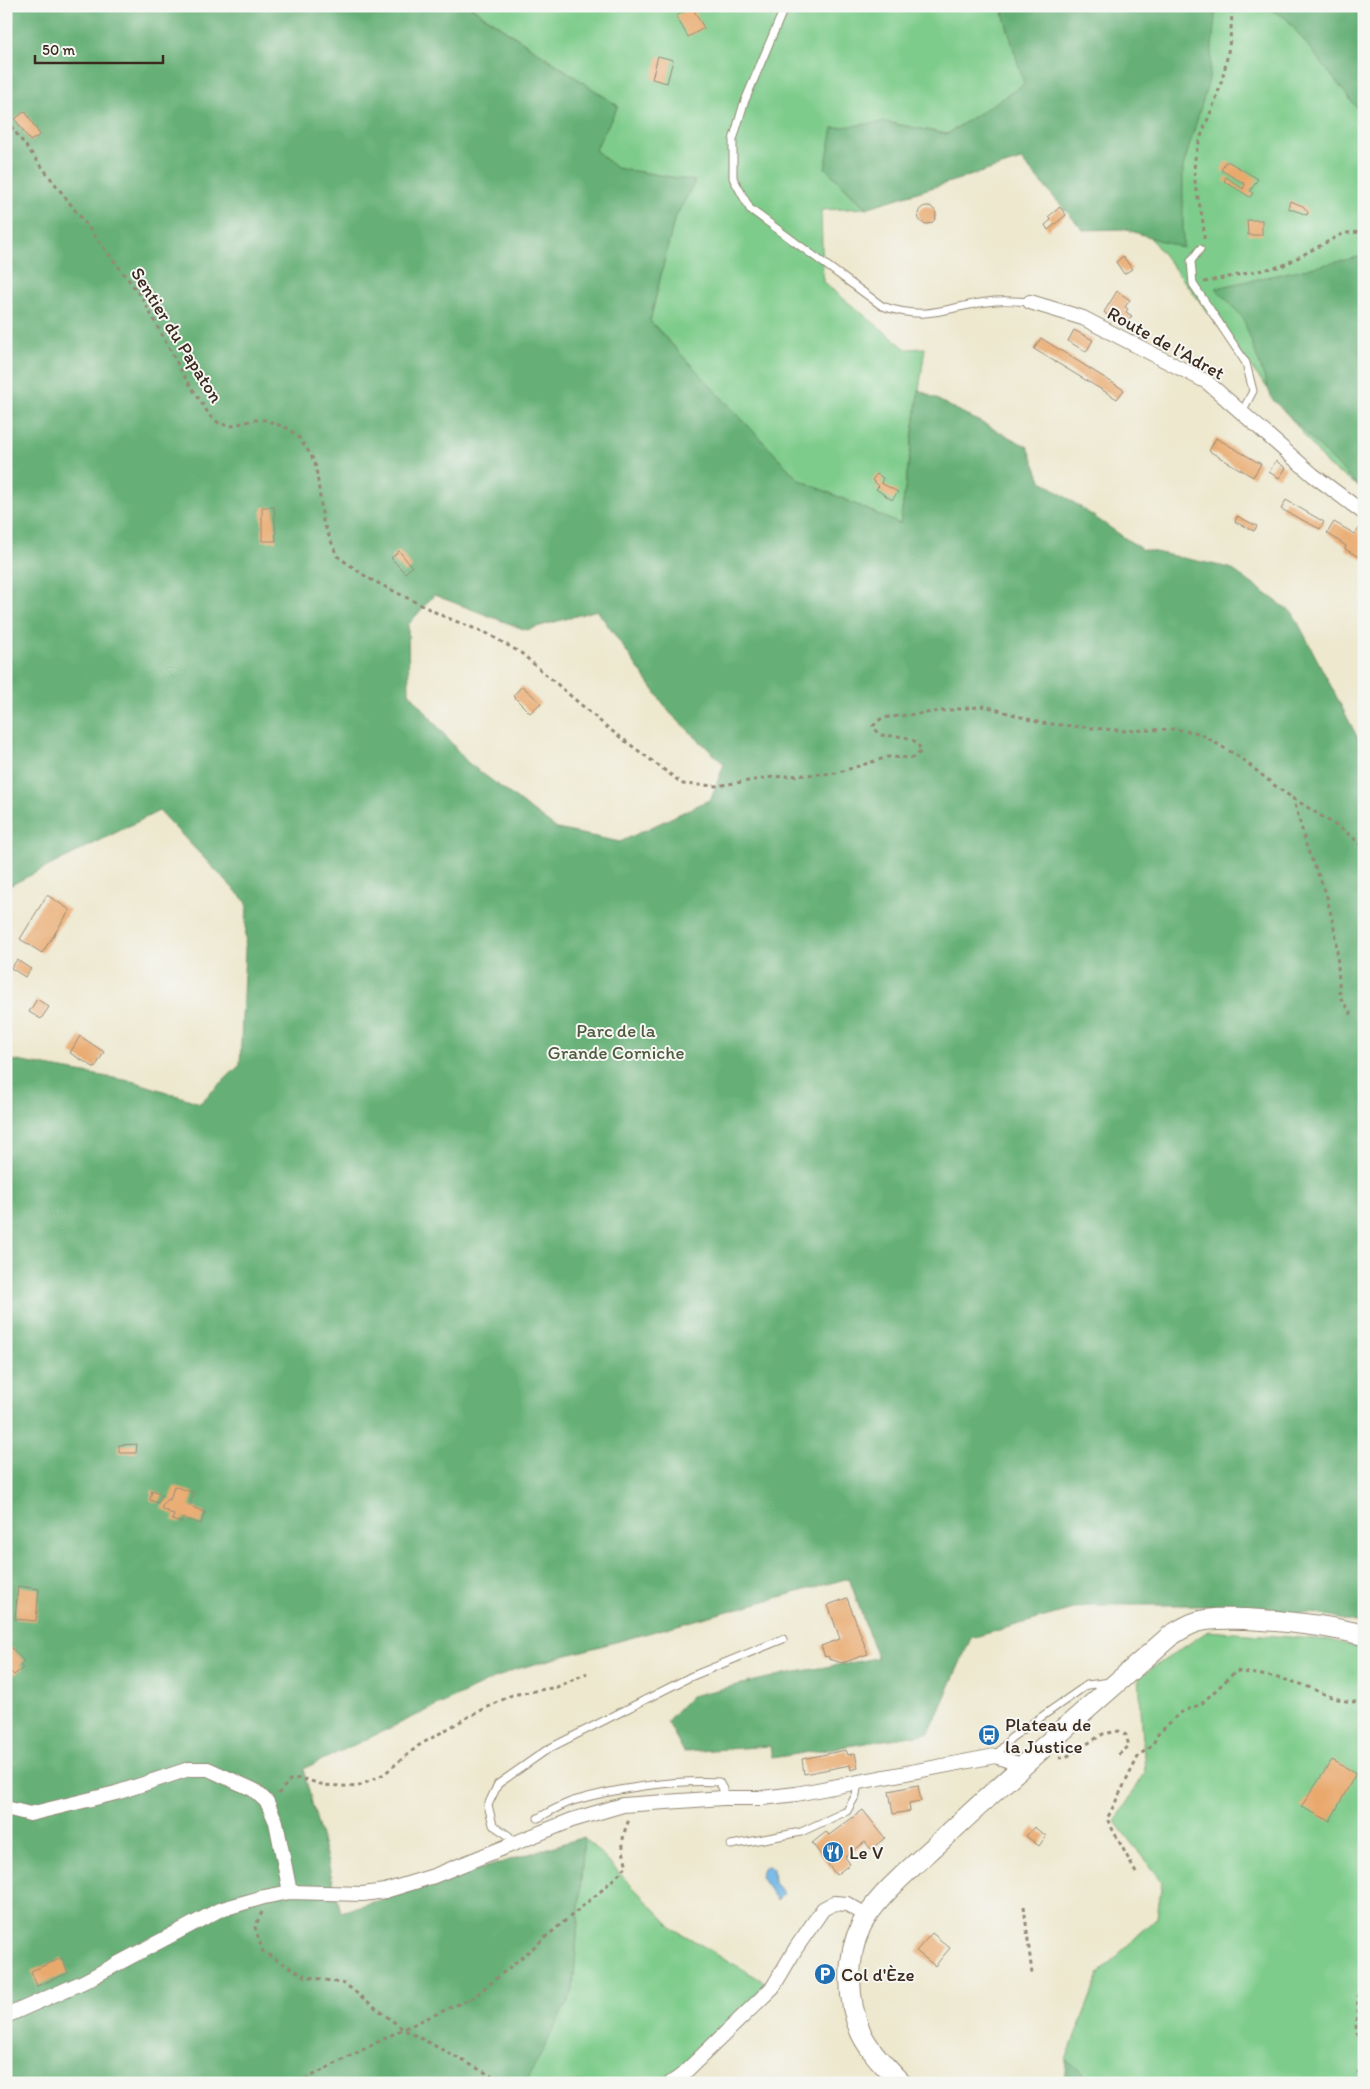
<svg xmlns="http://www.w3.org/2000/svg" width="1370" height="2089" viewBox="0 0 1370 2089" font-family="Itim,sans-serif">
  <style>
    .green { fill: #7ecc8b; stroke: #5c7b54 }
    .forest { fill: #66b077; stroke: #506d4a; fill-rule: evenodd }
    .water { fill: #6db5e5; stroke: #547082 }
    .building { fill: #e9a96d }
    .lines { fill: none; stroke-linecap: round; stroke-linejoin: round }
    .lane-casing { stroke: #948976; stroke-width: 9 }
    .street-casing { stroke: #948976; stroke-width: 16 }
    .secondary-casing { stroke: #948976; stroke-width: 22 }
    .path { stroke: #948976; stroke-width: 3; stroke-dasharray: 4 4; stroke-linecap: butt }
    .lane { stroke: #fff; stroke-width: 7 }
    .street { stroke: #fff; stroke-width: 14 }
    .secondary { stroke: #fff; stroke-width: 20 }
    .labels { text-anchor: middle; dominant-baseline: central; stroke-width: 4; stroke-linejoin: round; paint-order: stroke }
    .street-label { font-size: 19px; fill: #3b2a1e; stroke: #f6f6f2 }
    .park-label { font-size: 19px; fill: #4f5b3f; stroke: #f6f6f2 }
    .poi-label { font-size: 19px; fill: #3b2a1e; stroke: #f6f6f2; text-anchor: start }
  </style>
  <rect width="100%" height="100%" fill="#f6f6f2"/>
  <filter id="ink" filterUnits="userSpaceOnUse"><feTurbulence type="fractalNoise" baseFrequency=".02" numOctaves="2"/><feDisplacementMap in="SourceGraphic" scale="10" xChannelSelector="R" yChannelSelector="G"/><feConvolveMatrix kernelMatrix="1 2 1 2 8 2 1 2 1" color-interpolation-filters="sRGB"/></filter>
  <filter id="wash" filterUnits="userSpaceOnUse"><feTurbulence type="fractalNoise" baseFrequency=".0096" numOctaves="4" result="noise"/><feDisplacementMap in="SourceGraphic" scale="20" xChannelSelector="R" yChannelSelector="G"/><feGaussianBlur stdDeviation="1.12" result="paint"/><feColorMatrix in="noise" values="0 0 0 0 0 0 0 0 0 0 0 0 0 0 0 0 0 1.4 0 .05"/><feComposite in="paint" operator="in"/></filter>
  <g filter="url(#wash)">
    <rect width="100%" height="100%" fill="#ede8ce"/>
    <path class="green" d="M470,6H1001L1025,84L947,134L885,122L825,168L866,208L821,210L823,282L906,349L925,348L900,524L798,479L650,321L674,220L695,181L616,168L595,150L618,106Z
      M1022,6H1364V490L1328,466L1047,105Z
      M1208,1631L1329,1640L1364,1649V2083H1095L1066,2060L1100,1972L1157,1917L1162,1882L1115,1822L1145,1773L1139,1677Z
      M584,1837L674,1929L773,1987L681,2076L684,2083H6L574,1977Z"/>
    <path class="forest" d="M6,6H469L618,106L595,150L616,168L695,181L674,220L650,321L798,479L900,524L919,390L1028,447L1041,480L1141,549L1230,568L1293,613L1364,750V1625L1318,1614L1204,1605H1087L971,1638L929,1733L772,1758L770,1746L684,1752L667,1721L691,1696L785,1674L877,1658L849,1578L513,1670L303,1769L341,1912L584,1837L573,1991L526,2083H6V1059L136,1082L200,1103L240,1065L247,903L159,811L9,886L6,912ZM434,595L526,630L597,610L670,713L724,764L711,799L620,842L557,829L467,762L409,692L408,625Z
      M1001,6H1216L1209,80L1183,167V248L1125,229L1083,230L1021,160L866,208L825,168L833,128L885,122L947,134L1024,84Z
      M1263,6H1364V117L1286,18Z
      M1364,256V492L1272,399L1243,318L1216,288Z
      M1066,2060L1095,2083H1064Z"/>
    <path class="water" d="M768,1866L773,1869L774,1883L784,1894L777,1900L760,1876L763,1868Z"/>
    <g id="blocks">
      <path class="building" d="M692,7L704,28L688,37L676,16Z
        M658,56L673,60L667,83L652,79Z
        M25,111L40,135L30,141L15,119Z
        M1225,162H1229L1258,179L1250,191L1253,193L1250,197L1224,181L1226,177L1243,189L1245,184L1221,170Z
        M1290,201L1303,206L1308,212L1307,215L1288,208Z
        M918 215a9 9 0 1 1 18 0a9 9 0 1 1-18 0Z
        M1060,207L1066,215L1048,230L1045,225L1051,220L1048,217Z
        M1247,220H1262V235H1248Z
        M1123,256L1132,269L1124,274L1116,262Z
        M1117,291L1130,300L1125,307L1128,309L1126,312L1132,316L1126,325L1109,313L1107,315L1104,312Z
        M1074,330L1093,340L1086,352L1068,341Z
        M1041,338L1124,390L1117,399L1034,349Z
        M1216,438L1261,464L1253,477L1209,451Z
        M1276,461L1286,468L1279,478L1269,472Z
        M877,474L883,478L881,483L898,492L892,500L876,489L879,486L872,480Z
        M1286,500L1324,522L1320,529L1281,509Z
        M262,507H274L276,541H262Z
        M1237,516L1257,526L1254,531L1235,522Z
        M1334,522L1355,534L1361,526L1364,529V560L1345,549L1346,546L1327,533Z
        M399,551L412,567L405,573L391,558Z
        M522,686L541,703L530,713L513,696Z
        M47,895L70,910L42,953L20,939Z
        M17,960L31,969L25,977L11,968Z
        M37,999L49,1007L41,1019L29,1012Z
        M80,1036L104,1052L95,1068L70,1053Z
        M137,1444L136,1453H119V1445Z
        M174,1486L194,1493L190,1506L205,1512L201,1524L183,1518L181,1523L172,1520L174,1515L161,1508L167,1499L170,1500Z
        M152,1490L162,1494L158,1503L150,1500Z
        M18,1586L39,1589L36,1621L15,1619Z
        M847,1598L868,1654L842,1663L829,1659L828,1656L825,1657L821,1646L840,1639L828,1605Z
        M6,1642L24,1661L20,1665L23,1668L14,1675L6,1667Z
        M846,1750L848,1755L855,1753L858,1768L851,1770L850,1765L804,1774L802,1759Z
        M1332,1760L1356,1773L1330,1821L1301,1807Z
        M918,1785L921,1801L909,1803L910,1811L893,1814L889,1791Z
        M863,1810L885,1838L871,1849L865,1842L845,1857L850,1864L836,1875L812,1843L826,1832L829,1835Z
        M1034,1827L1046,1836L1039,1846L1026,1836Z
        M932,1933L950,1948L935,1966L916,1951Z
        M62,1958L68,1973L37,1986L31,1971Z"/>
    </g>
  </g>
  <g filter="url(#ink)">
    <use href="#blocks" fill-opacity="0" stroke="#948976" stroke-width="1"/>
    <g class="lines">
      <g class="lane-casing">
        <path id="lane" d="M785,6L744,103L733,140V178L750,209L882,306C931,323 949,305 995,301C1006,300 1019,301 1030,302
          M1200,249L1191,261L1193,284L1246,363L1253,391L1242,412
          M995,1756L1011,1738L1087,1685L1111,1682
          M538,1818C549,1812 561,1805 573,1801C613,1789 677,1779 719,1782L723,1789V1798
          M513,1844L509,1836L493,1825L488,1805L498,1784L548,1749L690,1677L783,1639
          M731,1845L801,1832L847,1811L856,1795L858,1782"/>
      </g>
      <g class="street-casing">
        <path id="street" d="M1030,302L1083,318L1207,382L1313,475L1364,513
          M6,1808L30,1814L116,1793L189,1769H208L254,1790L267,1802L276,1822L290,1892
          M6,2016L83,1982L219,1910L264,1897L290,1892L363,1894L385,1891L434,1876L572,1820L623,1805L723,1798H762L796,1794L995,1756L1021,1765
          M671,2083L681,2076L773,1987L796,1948L823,1909L834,1903L847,1904L868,1916"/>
      </g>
      <g class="secondary-casing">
        <path id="secondary" d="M901,2083C887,2068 870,2052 861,2033C847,2001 846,1957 861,1926C876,1896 919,1861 944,1838C1017,1769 1094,1703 1170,1636C1178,1631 1187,1625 1197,1622C1213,1617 1230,1619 1246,1619C1287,1621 1324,1625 1364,1635"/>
      </g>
      <path class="path" d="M6,120L141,296L183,374L210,416L220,424L232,426L253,420H265L287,428L297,435L311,455L316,467L323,521L337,556L368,578L443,616L488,634L521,653L608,728L683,784L716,786L773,777L836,773L888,757L912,758L921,752C917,733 895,737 880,735L873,726L882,718L985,706L1041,723L1125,731L1174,729L1199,733L1241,758L1279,789L1346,832L1364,847
        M1204,239C1205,212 1191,188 1195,159C1198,139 1208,120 1215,101C1226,72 1232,37 1232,6
        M1204,282L1282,266L1344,233L1364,232
        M1293,797L1307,848L1326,893L1336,937L1340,997L1352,1015
        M1059,1758L1066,1757L1103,1734L1119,1731L1126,1735L1129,1746L1117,1756
        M278,1794L290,1780L300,1778L324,1785L357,1787L384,1774L418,1746L466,1718L512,1695L557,1687L587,1673
        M1136,1873L1107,1819L1139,1755L1152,1746L1158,1734L1180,1713L1201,1704L1236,1671C1256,1674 1278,1677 1297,1683C1318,1689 1341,1706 1364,1701
        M1024,1906L1032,1974
        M262,1912L255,1927L263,1952L305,1976L345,1984L403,2029L505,2083
        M298,2083L403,2029L474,1997L602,1890L627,1866C621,1847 621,1836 630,1818
        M1357,2083L1363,2045L1357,2033L1356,2025L1359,1987L1364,1977"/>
      <use href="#lane" class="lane"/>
      <use href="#street" class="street"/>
      <use href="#secondary" class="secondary"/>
    </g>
  </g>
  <defs>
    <g id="bus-disc" transform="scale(1.125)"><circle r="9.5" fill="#1f6fb2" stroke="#f6f6f2"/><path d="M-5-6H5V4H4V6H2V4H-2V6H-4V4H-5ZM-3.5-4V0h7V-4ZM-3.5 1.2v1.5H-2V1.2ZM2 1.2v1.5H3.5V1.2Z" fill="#fff"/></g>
    <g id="restaurant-disc" transform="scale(1.125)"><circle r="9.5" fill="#1f6fb2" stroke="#f6f6f2"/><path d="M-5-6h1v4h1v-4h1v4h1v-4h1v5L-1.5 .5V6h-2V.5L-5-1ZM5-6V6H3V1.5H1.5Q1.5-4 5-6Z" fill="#fff"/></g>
    <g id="parking-disc" transform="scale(1.125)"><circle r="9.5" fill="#1f6fb2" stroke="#f6f6f2"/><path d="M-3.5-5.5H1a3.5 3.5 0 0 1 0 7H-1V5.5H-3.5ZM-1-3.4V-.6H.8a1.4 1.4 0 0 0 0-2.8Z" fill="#fff"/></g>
  </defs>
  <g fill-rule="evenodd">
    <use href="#bus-disc" x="989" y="1735"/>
    <use href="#restaurant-disc" x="833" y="1852"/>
    <use href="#parking-disc" x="825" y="1974"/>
  </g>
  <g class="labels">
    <g class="street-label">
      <text transform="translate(177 335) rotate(58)">Sentier du Papaton</text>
      <text transform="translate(1166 343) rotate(29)">Route de l'Adret</text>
    </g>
    <g class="park-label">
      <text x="616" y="1030">Parc de la<tspan x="616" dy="22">Grande Corniche</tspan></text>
    </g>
    <g class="poi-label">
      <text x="1005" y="1724">Plateau de<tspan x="1005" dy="22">la Justice</tspan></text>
      <text x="849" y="1852">Le V</text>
      <text x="841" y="1974">Col d'Èze</text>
    </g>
  </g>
  <rect width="1370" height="2089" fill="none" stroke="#f6f6f2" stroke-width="25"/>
  <path d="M35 55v8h128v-8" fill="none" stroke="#3b2a1e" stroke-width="2.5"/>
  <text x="42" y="55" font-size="15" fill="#3b2a1e" stroke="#f6f6f2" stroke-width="4" paint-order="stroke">50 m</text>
</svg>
